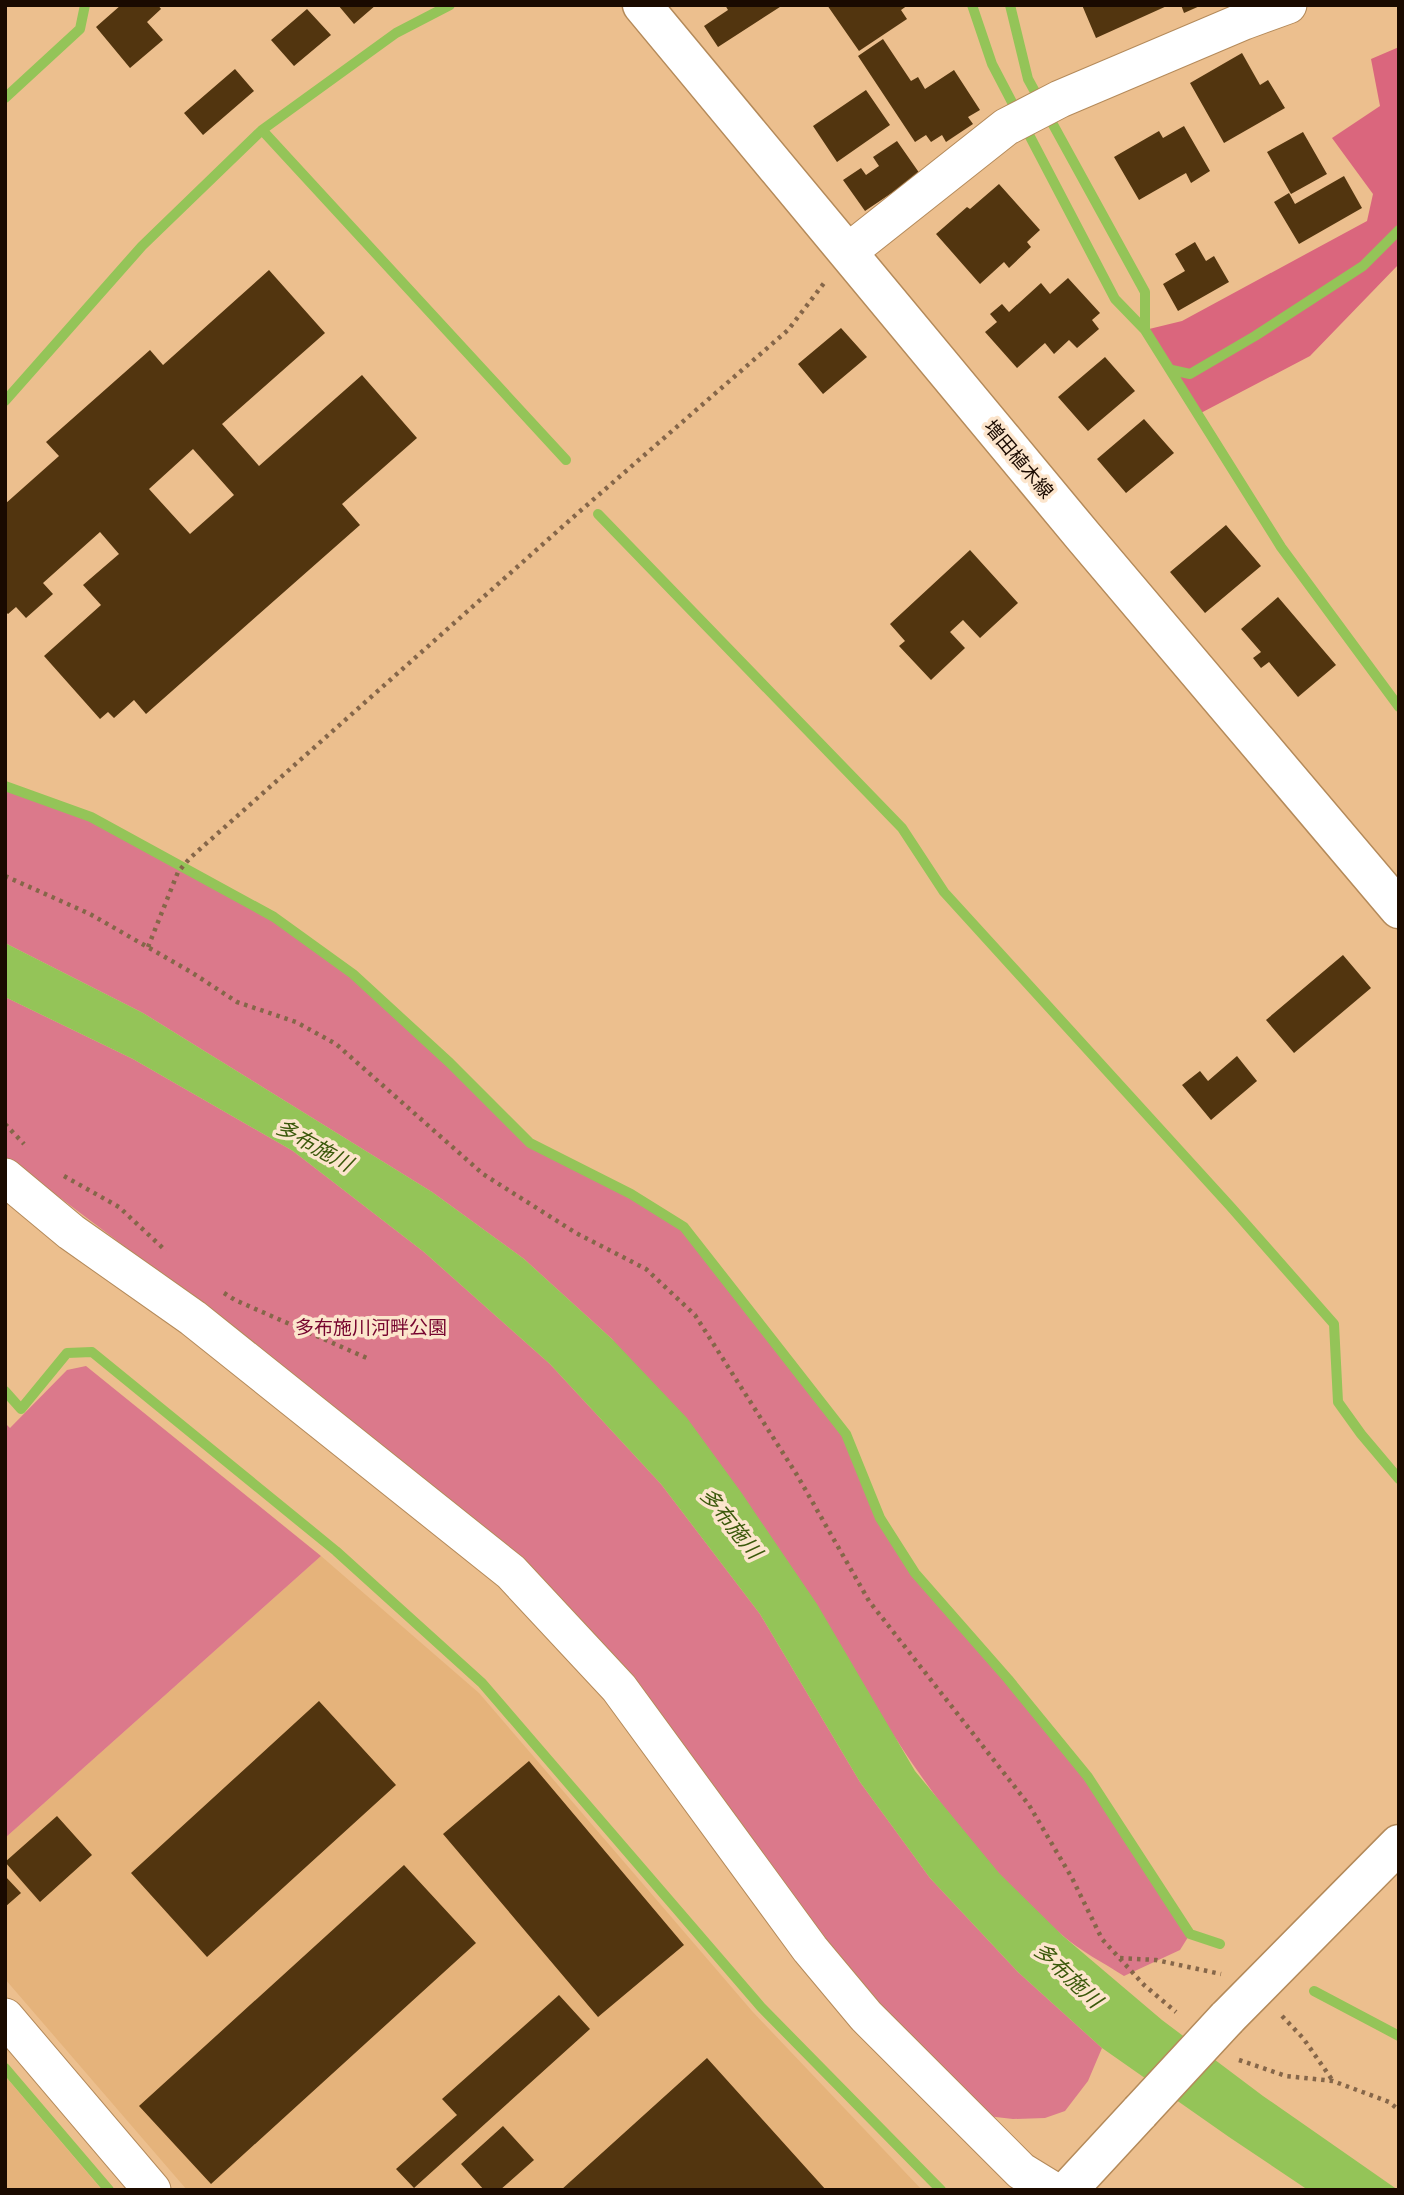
<svg xmlns="http://www.w3.org/2000/svg" width="1404" height="2195" viewBox="0 0 1404 2195" font-family="'Archivo Narrow','Noto Sans JP',sans-serif">
  <style>
    .built { fill: #e5b37b }
    .green { fill: #db798b }
    .forest { fill: #da667d }
    .water { fill: #94c458 }
    .lines { fill: none; stroke-linecap: round; stroke-linejoin: round }
    .stream { stroke: #94c458; stroke-width: 10 }
    .building { fill: #52350f; fill-rule: evenodd }
    .street-casing { stroke: #b48a5a; stroke-width: 39 }
    .secondary-casing { stroke: #b48a5a; stroke-width: 41 }
    .path { stroke: #856649; stroke-width: 4.5; stroke-dasharray: 3.5 5; stroke-linecap: butt }
    .street { stroke: #fff; stroke-width: 37 }
    .secondary { stroke: #fff; stroke-width: 38 }
    .secondary-bridge-casing { stroke: #b48a5a; stroke-width: 41; stroke-linecap: butt }
    .secondary-bridge { stroke: #fff; stroke-width: 38 }
    .labels { text-anchor: middle; dominant-baseline: central; stroke-width: 7; stroke-linejoin: round; paint-order: stroke }
    .street-label { font-size: 19px; fill: #1a0a00; stroke: #fce5cc }
    .park-label { font-size: 19px; fill: #76042e; stroke: #fce5cc }
    .water-label { font-size: 21px; font-style: italic; fill: #3b590b; stroke: #fce5cc }
  </style>
  <rect width="100%" height="100%" fill="#ecbf8e"/>
  <path class="built" d="M321,1556L479,1693L752,2011L922,2190H187L5,1979V1838Z
    M5,2076L102,2190H5Z"/>
  <path class="green" d="M5,786L91,817L274,917L353,974L450,1063L530,1143L631,1194L684,1227L846,1434L880,1518L915,1573L1008,1679L1088,1777L1190,1934L1180,1950L1124,1976C1104,1963 1080,1951 1062,1935C992,1876 928,1791 880,1714L612,1339L524,1259L432,1192L143,1013L5,943Z
    M5,997L133,1059L293,1151L424,1252L550,1364L661,1484L760,1614L860,1782L930,1878L1018,1972L1102,2048L1088,2081L1065,2111L1045,2118L1013,2119L987,2116L923,2064L625,1688L209,1310L59,1197L5,1160Z
    M86,1366L321,1556L5,1838V1423L10,1428L67,1370Z"/>
  <path class="forest" d="M1399,47V264L1310,356L1197,415L1145,330L1182,321L1367,221L1373,194L1332,138L1380,106L1371,59Z"/>
  <path class="water" d="M5,943L143,1013L432,1192L524,1259L612,1339L687,1418L741,1492L817,1604L915,1771L999,1873L1063,1936L1162,2020L1263,2096L1398,2190H1308L1229,2137L1102,2048L1018,1972L930,1878L860,1782L760,1614L661,1484L550,1364L424,1252L293,1151L133,1059L5,997Z"/>
  <g class="lines">
    <path class="stream" d="M972,5L992,64L1115,299L1145,330L1281,547L1399,707
      M1010,5L1028,79L1145,292V330
      M5,98L80,29L85,5
      M262,130L566,460
      M1172,370L1190,374L1255,336L1363,266L1399,230
      M5,401L142,246L262,130L396,33L450,5
      M598,514L902,828L944,892L1230,1206L1334,1324L1338,1402L1361,1434L1399,1479
      M5,786L91,817L274,917L353,974L450,1063L530,1143L631,1194L684,1227L846,1434L880,1518L915,1573L1008,1679L1088,1777L1190,1934L1220,1944
      M5,1391L21,1409L67,1353L92,1352L336,1551L482,1683L761,2007L941,2190
      M1314,1991L1399,2036
      M5,2068L109,2190"/>
  </g>
  <path class="building" d="M121,5H158L161,9L147,22L163,40L130,68L96,27Z
    M338,5H376L354,24Z
    M725,5H783L718,47L704,26L728,10Z
    M827,5H908L901,10L907,19L859,51Z
    M1082,5H1169L1096,38Z
    M1181,5H1202L1184,13Z
    M307,9L331,35L294,66L271,40Z
    M883,39L911,81L918,77L925,89L954,70L980,110L968,117L973,124L946,142L942,135L931,142L926,135L915,142L858,56Z
    M1242,53L1260,85L1268,80L1285,108L1224,143L1190,83Z
    M235,69L254,91L203,135L184,113Z
    M866,90L890,125L837,162L813,126Z
    M1184,126L1210,171L1191,183L1186,173L1139,200L1114,157L1159,131L1163,138Z
    M1303,132L1327,174L1291,194L1267,152Z
    M897,141L920,174L865,211L843,180L861,168L866,175L879,166L873,157Z
    M1344,176L1362,208L1299,244L1274,202L1289,193L1295,204Z
    M999,184L1040,230L1027,242L1031,247L1009,268L1004,262L980,284L936,234L967,207L970,209Z
    M1195,242L1206,261L1214,256L1229,282L1178,311L1163,284L1185,271L1175,254Z
    M269,270L325,333L222,424L259,466L362,375L417,438L342,504L360,525L146,714L134,700L114,718L108,712L100,719L44,656L101,605L83,585L119,554L100,532L43,583L53,594L26,618L16,607L8,614L5,611V504L59,456L46,442L150,350L163,365ZM193,449L234,495L190,534L149,489Z
    M1068,278L1100,313L1092,320L1099,329L1077,348L1069,340L1054,354L1045,343L1017,368L985,332L997,322L990,314L1002,304L1009,312L1041,283L1050,294Z
    M841,328L867,357L823,394L798,364Z
    M1105,357L1135,391L1088,431L1058,397Z
    M1144,419L1174,453L1126,493L1097,459Z
    M1226,525L1261,566L1205,613L1170,572Z
    M970,550L1018,603L980,638L963,620L950,632L965,648L931,680L899,646L905,641L890,624Z
    M1278,597L1336,665L1298,697L1269,662L1261,668L1253,658L1261,652L1241,629Z
    M1343,955L1371,988L1294,1053L1266,1020Z
    M1237,1056L1257,1081L1211,1120L1182,1085L1200,1071L1208,1081Z
    M319,1701L396,1785L207,1957L131,1873Z
    M529,1761L684,1945L598,2017L443,1834Z
    M57,1816L92,1855L40,1902L5,1862Z
    M404,1865L476,1943L211,2184L139,2106Z
    M5,1876L21,1893L5,1907Z
    M559,1995L590,2029L414,2188L396,2169L457,2115L442,2099Z
    M707,2058L826,2190H561Z
    M503,2126L534,2160L500,2190H484L461,2164Z"/>
  <g class="lines">
    <g class="street-casing">
      <path id="street" d="M848,252L1006,127L1060,99L1244,21L1288,5
        M5,1177L71,1232L193,1318L511,1572L619,1688L810,1949L866,2016L1021,2171L1052,2190
        M5,2017L152,2190"/>
    </g>
    <g class="secondary-casing">
      <path id="secondary" d="M642,5L1083,536L1399,909
        M1227,2018L1399,1844
        M1068,2190L1140,2112"/>
    </g>
    <path class="path" d="M5,876L90,914L191,972L237,1002L296,1022L336,1044L483,1174L576,1233L646,1269L695,1315L797,1475L869,1601L1029,1805L1072,1878L1102,1939L1144,1985L1176,2012
      M148,947L178,872L190,858L579,512L788,330L824,283
      M5,1124L24,1144
      M64,1176L119,1207L166,1251
      M224,1293L235,1300L369,1359
      M1120,1958L1156,1960L1221,1974
      M1282,2016L1303,2038L1333,2081
      M1239,2060L1286,2076L1333,2081L1389,2102L1399,2110"/>
    <use href="#street" class="street"/>
    <use href="#secondary" class="secondary"/>
    <g class="secondary-bridge-casing">
      <path id="secondary-bridge" d="M1140,2112L1227,2018"/>
    </g>
    <use href="#secondary-bridge" class="secondary-bridge"/>
  </g>
  <g class="labels">
    <g class="street-label">
      <text transform="translate(1019 459) rotate(50)">増田植木線</text>
    </g>
    <g class="park-label">
      <text x="371" y="1327">多布施川河畔公園</text>
    </g>
    <g class="water-label">
      <text transform="translate(314 1145) rotate(29)">多布施川</text>
      <text transform="translate(731 1523) rotate(51)">多布施川</text>
      <text transform="translate(1068 1975) rotate(43)">多布施川</text>
    </g>
  </g>
  <rect width="1404" height="2195" fill="none" stroke="#1a0a00" stroke-width="14"/>
</svg>
